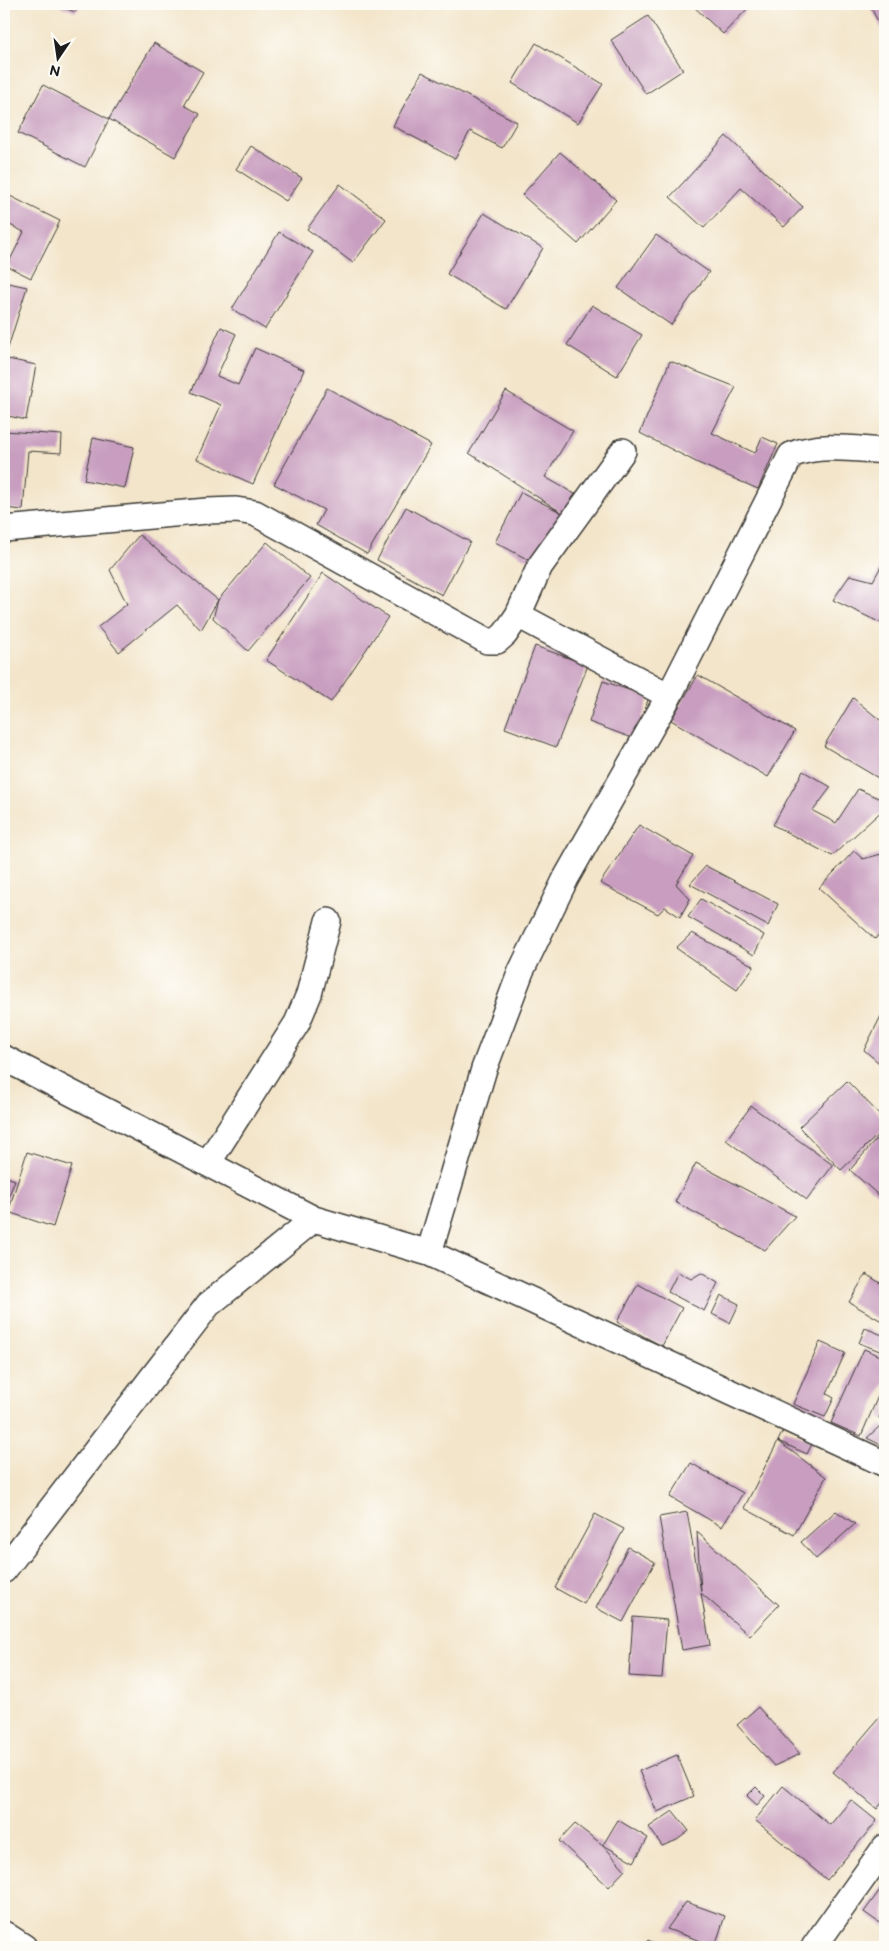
<svg xmlns="http://www.w3.org/2000/svg" width="889" height="1951" viewBox="0 0 889 1951" font-family="'Balsamiq Sans',sans-serif">
  <style>
    .building { fill: #c89dbf }
    .lines { fill: none; stroke-linecap: round; stroke-linejoin: round }
    .minor-casing { stroke: #3c3a36; stroke-width: 28 }
    .minor { stroke: #fff; stroke-width: 25 }
  </style>
  <rect width="100%" height="100%" fill="#fdfcf7"/>
  <filter id="ink" filterUnits="userSpaceOnUse"><feTurbulence type="fractalNoise" baseFrequency=".02" numOctaves="2"/><feDisplacementMap in="SourceGraphic" scale="10" xChannelSelector="R" yChannelSelector="G"/><feConvolveMatrix kernelMatrix="1 2 1 2 8 2 1 2 1" color-interpolation-filters="sRGB"/></filter>
  <filter id="wash" filterUnits="userSpaceOnUse"><feTurbulence type="fractalNoise" baseFrequency=".0096" numOctaves="4" result="noise"/><feDisplacementMap in="SourceGraphic" scale="20" xChannelSelector="R" yChannelSelector="G"/><feGaussianBlur stdDeviation="1.12" result="paint"/><feColorMatrix in="noise" values="0 0 0 0 0 0 0 0 0 0 0 0 0 0 0 0 0 1.4 0 .05"/><feComposite in="paint" operator="in"/></filter>
  <g filter="url(#wash)">
    <rect width="100%" height="100%" fill="#f3e5ca"/>
    <g id="blocks">
      <path class="building" d="M55,4H82L75,12Z
        M691,4H752L723,34Z
        M869,4H885V32L884,33Z
        M648,16L683,70L646,94L611,40Z
        M154,43L203,72L184,105L200,114L175,157L109,119L85,167L18,133L43,85L109,119Z
        M536,43L603,84L578,123L512,83Z
        M422,72L517,122L502,148L470,131L455,159L393,126Z
        M726,136L803,207L784,227L741,188L704,228L670,197Z
        M251,146L302,178L286,201L236,169Z
        M560,152L616,200L578,244L522,195Z
        M340,184L386,219L353,263L307,229Z
        M4,193L60,221L31,278L7,266L24,232L4,222Z
        M484,213L543,248L506,309L447,274Z
        M279,232L313,252L265,329L232,309Z
        M656,235L709,272L671,325L618,288Z
        M4,282L27,287L8,348L4,347Z
        M592,305L642,335L617,376L567,345Z
        M221,327L236,334L217,376L238,385L255,348L304,370L253,484L197,459L221,405L191,392Z
        M8,359L36,365L26,420L4,415V383Z
        M670,361L736,387L712,433L755,453L762,437L778,444L758,489L698,463L640,433Z
        M327,388L431,445L367,554L316,525L324,510L274,484Z
        M506,391L573,431L545,477L580,497L540,566L495,542L521,492L564,514L469,453Z
        M4,431L62,435L61,453L28,451L23,510L4,508Z
        M93,438L134,447L125,488L84,480Z
        M406,507L470,542L442,595L377,560Z
        M139,535L218,600L201,630L177,605L119,652L98,627L127,604L110,570Z
        M267,542L310,578L248,651L213,618L218,600Z
        M885,559V625L833,600L850,575L873,581Z
        M323,573L388,617L331,702L266,660Z
        M535,646L588,665L556,747L505,728Z
        M698,675L795,731L768,777L671,720Z
        M603,681L649,697L635,739L589,722Z
        M853,698L885,724V782L824,746Z
        M803,771L831,787L813,811L836,823L858,789L885,801V808L832,856L773,825Z
        M639,825L693,856L676,884L690,899L680,917L665,907L658,914L600,883Z
        M854,851L863,859L885,853V928L875,939L819,888Z
        M706,866L778,904L768,926L690,884Z
        M701,899L764,935L754,955L688,917Z
        M692,933L754,966L737,990L676,948Z
        M883,1012L885,1014V1068L864,1050Z
        M847,1081L885,1120V1128L841,1170L799,1127Z
        M751,1106L833,1165L807,1200L726,1140Z
        M885,1129V1201L850,1170Z
        M27,1152L72,1166L53,1227L8,1212Z
        M696,1163L795,1216L765,1250L675,1202Z
        M4,1176L15,1180L4,1209Z
        M678,1272L691,1279L701,1273L718,1283L704,1311L668,1292Z
        M866,1274L885,1286V1323L849,1302Z
        M638,1284L682,1308L662,1346L617,1322Z
        M721,1295L739,1304L730,1323L712,1314Z
        M865,1328L885,1336V1353L859,1343Z
        M820,1342L845,1353L827,1394L834,1398L825,1417L793,1404Z
        M864,1349L885,1358V1380L861,1436L831,1423Z
        M885,1403V1420L879,1418Z
        M881,1425L885,1427V1447L867,1438Z
        M784,1429L813,1442L807,1454L778,1441Z
        M778,1441L826,1477L794,1535L744,1508Z
        M691,1463L743,1493L722,1527L670,1497Z
        M836,1511L855,1524L816,1559L801,1542Z
        M687,1512L701,1591L697,1532L779,1605L750,1636L701,1593L710,1645L682,1650L659,1517Z
        M595,1514L624,1529L584,1604L555,1588Z
        M628,1547L655,1562L623,1622L596,1608Z
        M633,1617L667,1620L662,1678L629,1676Z
        M758,1707L800,1754L774,1766L737,1725Z
        M885,1711V1799L877,1809L833,1772Z
        M677,1755L694,1796L657,1812L639,1771Z
        M783,1786L830,1825L851,1800L877,1821L827,1880L755,1820Z
        M756,1787L765,1796L757,1805L747,1796Z
        M673,1811L689,1831L677,1840L662,1846L649,1827Z
        M618,1820L648,1838L634,1862L603,1845Z
        M575,1824L603,1845L625,1870L609,1887L559,1841Z
        M885,1883V1927L864,1912Z
        M686,1902L725,1916L715,1946L667,1929Z
        M648,1940L661,1947H644Z"/>
    </g>
  </g>
  <g filter="url(#ink)">
    <use href="#blocks" fill-opacity="0" stroke="#3c3a36" stroke-width="1"/>
    <g class="lines">
      <g class="minor-casing">
        <path id="minor" d="M4,529L207,511L236,510L255,513L487,641H497L505,634L518,615L540,566L623,451
          M518,615L669,696
          M4,1058L314,1219L429,1253L885,1464
          M208,1163L297,1023L309,994L328,921
          M429,1253L484,1069L521,971L566,878L669,696L791,455C821,443 853,449 885,451
          M4,1570L208,1305L314,1219
          M4,1934L24,1947
          M814,1947L885,1847"/>
      </g>
      <use href="#minor" class="minor"/>
    </g>
  </g>
  <rect width="889" height="1951" fill="none" stroke="#fdfcf7" stroke-width="20"/>
  <g transform="translate(58 58) rotate(193)" stroke="#fdfcf7" stroke-width="4" paint-order="stroke">
  <path d="M0-4L9 19L0 12L-9 19Z" fill="#1c1c1c"/>
  <text y="-8" font-size="14" font-weight="bold" text-anchor="middle" fill="#1c1c1c">N</text>
  </g>
</svg>
